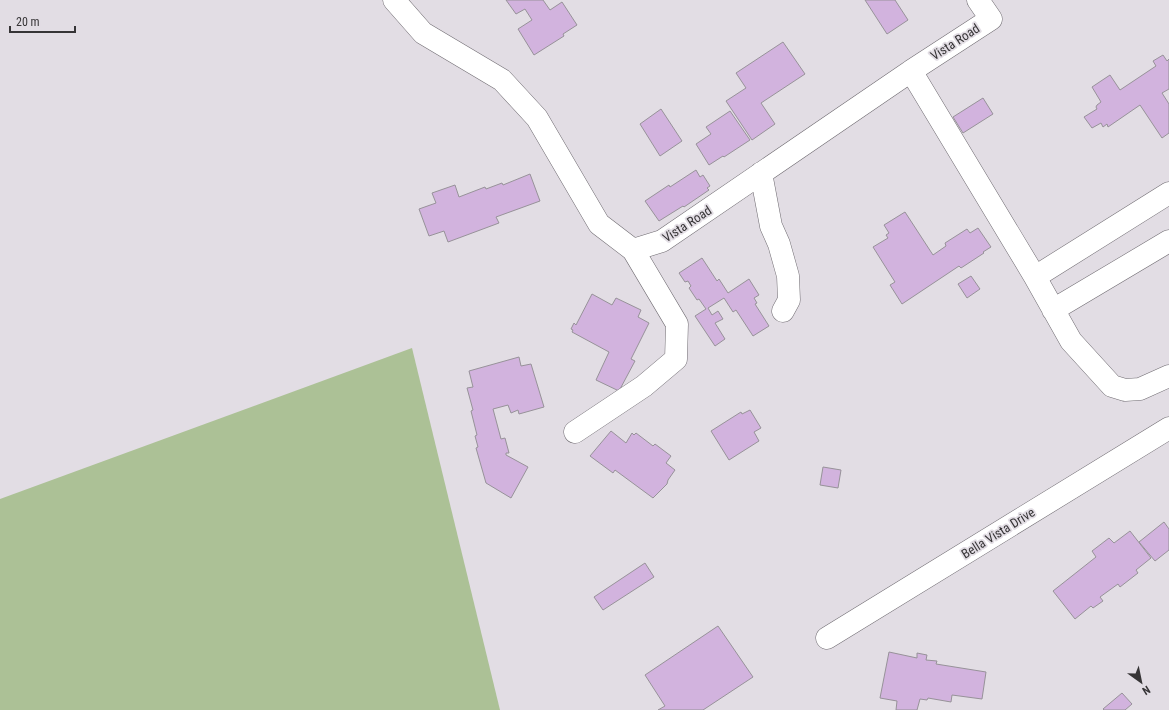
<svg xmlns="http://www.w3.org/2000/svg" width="1169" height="710" viewBox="0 0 1169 710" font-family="'Roboto Condensed',sans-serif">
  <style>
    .green { fill: #acc196 }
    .building { fill: #d2b3de; stroke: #979299 }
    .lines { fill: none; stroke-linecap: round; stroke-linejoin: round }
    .minor-casing { stroke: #706c72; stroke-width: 23 }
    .minor { stroke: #fff; stroke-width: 22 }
    .labels { text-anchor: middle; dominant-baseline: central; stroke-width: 3.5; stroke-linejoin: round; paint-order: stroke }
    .street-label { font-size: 13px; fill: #363436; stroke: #e2dde4 }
  </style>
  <rect width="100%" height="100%" fill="#e2dde4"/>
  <path class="green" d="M412,348L500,710H0V499Z"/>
  <path class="building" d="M506,0H543L550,10L562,2L577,25L563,34L564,36L534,55L518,29L532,20L525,9L516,14Z
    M865,0H895L908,20L887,34Z
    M783,42L805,74L761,103L775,124L752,140L726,101L746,88L736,73Z
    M1163,55L1167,61L1169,59V89L1162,93L1169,104V133L1162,138L1140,105L1108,127L1107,124L1103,127L1101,123L1092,128L1084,117L1097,109L1096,107L1097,105L1101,102L1092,87L1110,75L1120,90L1156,66L1153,61Z
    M983,98L993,114L963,133L953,117Z
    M661,109L682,141L660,156L640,124Z
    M730,111L750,140L724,157L723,156L709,165L696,144L711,134L706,127Z
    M696,170L700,177L703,175L710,186L707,188L709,190L684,207L683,206L659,221L645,201L669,185L670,187Z
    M530,174L540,201L496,217L499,223L448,242L444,231L429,236L419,209L436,203L432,193L455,185L459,197L485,187L486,189L502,183L503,185Z
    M905,212L933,255L946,246L945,243L967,229L970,233L978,228L991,247L983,252L984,253L961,268L959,266L902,304L890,285L895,282L873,247L888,238L886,235L889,233L884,225Z
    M702,258L717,281L719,279L728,293L749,279L759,295L754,298L757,303L755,304L769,326L753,336L736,310L733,312L724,298L708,308L712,315L718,311L723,319L715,323L725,339L715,346L695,316L706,309L699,299L697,300L689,288L691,286L688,281L685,282L679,273Z
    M971,276L980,289L967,298L958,284Z
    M592,294L612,305L616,298L641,310L638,317L649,323L631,359L635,361L619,391L596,380L609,352L572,332L573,330L571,329L574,323L576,325Z
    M519,357L521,366L531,364L544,407L519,414L518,410L511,413L508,405L493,409L501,439L505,438L509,453H506V455L528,467L511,498L486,483L476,448L478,447L475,436L477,435L471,411L473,410L467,388L473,387L469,371Z
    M750,410L761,428L754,432L759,441L729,460L711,431L741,412L742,414Z
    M611,431L626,443L632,433L634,435L636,433L653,446L655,444L671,456L666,463L675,470L668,480L667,484L653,498L615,470L613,473L590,456Z
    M823,467L841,470L838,488L820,485Z
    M1164,522L1169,529V550L1155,561L1139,542Z
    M1130,531L1151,558L1136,570L1138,573L1120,587L1118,584L1100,597L1103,601L1093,608L1091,606L1075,619L1053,591L1096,557L1092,551L1109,538L1114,543Z
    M645,563L654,577L603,610L594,597Z
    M718,626L753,677L703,710H658L665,706L645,675Z
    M889,652L917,658V653L927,655L926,660L937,661L936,664L986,672L982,699L952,695L951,702L928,698L927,700L920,699L917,710H896L897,701L880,698Z
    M1122,693L1132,704L1125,710H1104L1103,709Z"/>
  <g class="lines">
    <g class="minor-casing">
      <path id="minor" d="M394,0L423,33L502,80L537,118L599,224L633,250L662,241L911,71L991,19L978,0
        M911,71L1035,277L1071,341L1112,386L1125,390L1140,389L1169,376
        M761,173L771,226L779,244L788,276L789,300L783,311
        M1035,277L1169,193
        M1053,310L1169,241
        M575,432L644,386L676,359L677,324L633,250
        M827,638L1169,428"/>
    </g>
    <use href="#minor" class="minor"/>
  </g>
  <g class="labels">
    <g class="street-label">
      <text transform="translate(955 42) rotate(-33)">Vista Road</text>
      <text transform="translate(687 224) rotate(-33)">Vista Road</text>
      <text transform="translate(998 533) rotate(-32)">Bella Vista Drive</text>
    </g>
  </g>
  <g transform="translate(1141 682) rotate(147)" stroke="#e2dde4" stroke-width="3" paint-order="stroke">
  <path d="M0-3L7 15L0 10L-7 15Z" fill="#363436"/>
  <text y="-6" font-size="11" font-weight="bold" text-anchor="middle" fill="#363436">N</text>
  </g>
  <path d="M10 26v6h65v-6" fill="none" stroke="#363436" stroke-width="2"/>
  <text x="16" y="26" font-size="12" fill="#363436" stroke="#e2dde4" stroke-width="3" paint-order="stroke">20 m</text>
</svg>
